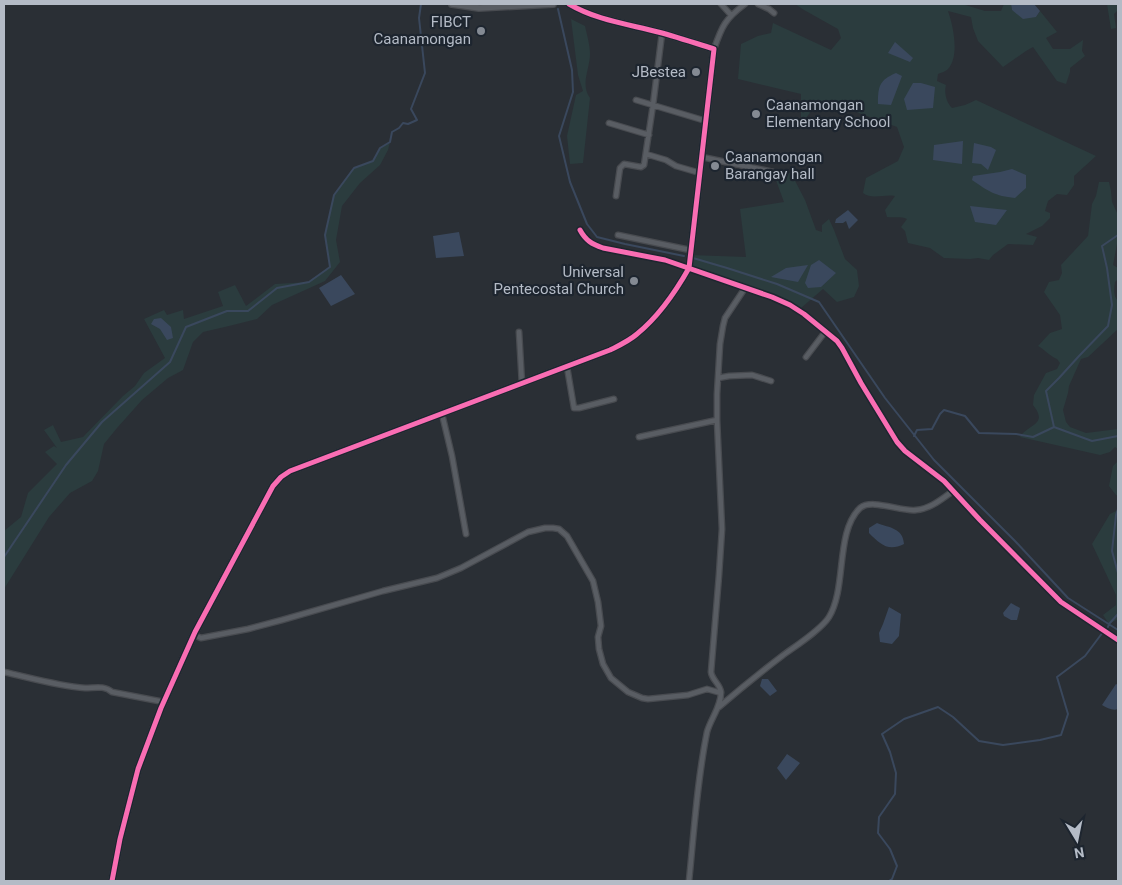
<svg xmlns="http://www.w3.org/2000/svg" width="1122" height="885" viewBox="0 0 1122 885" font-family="Roboto,sans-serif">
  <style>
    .green { fill: #2b3c3e }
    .water { fill: #3a485d }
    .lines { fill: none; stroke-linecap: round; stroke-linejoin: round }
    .stream { stroke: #3a485d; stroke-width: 2 }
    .minor-casing { stroke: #484b50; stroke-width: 7 }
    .tertiary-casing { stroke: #484b50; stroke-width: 8 }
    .minor { stroke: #595d63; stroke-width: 4.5 }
    .tertiary { stroke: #595d63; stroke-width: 5.5 }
    .cycleway-casing { stroke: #1d252f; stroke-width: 8 }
    .cycleway { stroke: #f96db3; stroke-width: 5 }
    .poi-dot { fill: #848a93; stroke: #1d252f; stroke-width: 2 }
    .labels { text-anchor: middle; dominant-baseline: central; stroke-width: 4.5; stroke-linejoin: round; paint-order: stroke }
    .poi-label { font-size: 15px; fill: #b4bbc6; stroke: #1d252f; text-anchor: end }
  </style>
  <rect width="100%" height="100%" fill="#2a2f35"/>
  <path class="green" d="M795,4H962L985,11H1001L1004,4H1011L1012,10L1036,17L1040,11L1057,32L1046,38L1053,49H1070L1083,40L1082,51L1085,56L1070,68V72L1066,84L1057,81L1033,47L1026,51L1003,67L978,41L973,28L971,17L948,11C953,25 960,56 948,69C946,71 941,73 938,74L937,81L946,85C944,92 946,102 952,108L965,105L976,100L1096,156L1074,176V185L1067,195L1057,194L1048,201L1045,211L1050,213V218L1042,226L1026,234L1037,237L1033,245L1008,244L993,255L989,260L978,258L970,259L944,258L930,248L908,243L905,231L901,227L907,219C901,216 894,218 887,217L885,210L895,196C884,194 872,200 863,193L866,178L898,161L904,147L897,127L840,106L813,109L801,124V94L738,79L741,44L758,36L771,33L773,23L831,50L841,38L838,29L804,10Z
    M1107,4H1118V10L1114,14L1116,28L1111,29Z
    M571,19L585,26C587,35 590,45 590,54C590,69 580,84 590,98L583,163L570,164L567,136L576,95L583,91L578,75Z
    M390,142L388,150L380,165L360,183L342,206L336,240L340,262L325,281L272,305L257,319L229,326L203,332L193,342L183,370L168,378L142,400L117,428L104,444L98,471L92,481L70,493L49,517L4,589V531L21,517L28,493L57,464L45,452L54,446L57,448L44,430L53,425L61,442L83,437L123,396L135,386L144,373L165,358L144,319L164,310L167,315L183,310L184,319L223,306L218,292L235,285L246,306L275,284L309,282L330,267L325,235L334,195L354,168L373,161L380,148Z
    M773,172L791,173L805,200L816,230L822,232V225L829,219L834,230L845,259L857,270L859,286L854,297L837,302L823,289L801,308L689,268L690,255L746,257L740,209L784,202Z
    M1099,182H1109L1111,191L1112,202L1118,215V244H1117L1113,265L1118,268V279L1115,282C1114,288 1113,296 1118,301V329L1088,357L1081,359L1069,386L1068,393L1063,410L1066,422L1070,427L1086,433L1118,429V449L1115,447L1110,452L1100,455L1020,437C1028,424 1049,425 1033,405L1034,395L1046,373L1057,369L1060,363L1057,359C1051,357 1044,349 1038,346L1050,333L1062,329L1060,315L1044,292L1049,282L1059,280L1062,273L1061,265L1088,236L1092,204L1096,196Z
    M1118,461V496L1116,495L1109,486L1113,466Z
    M1118,510V619L1109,624L1103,615L1116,605V595L1092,544L1110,514Z"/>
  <path class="water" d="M1011,4H1034L1040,11L1036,17L1023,19L1012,10Z
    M895,42L913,58L910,62L888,53Z
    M896,73L902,76L891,105L878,104C878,87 879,80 896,73Z
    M913,83H921L935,87L933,108L907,110L904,99Z
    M963,141L962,164L933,160L934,145Z
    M974,143L991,147L996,150L988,170L981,164L972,163Z
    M1012,169L1026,175V188L1015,198C995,196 988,191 972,180L973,176L1000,172Z
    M970,206L1007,210L996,225L975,222Z
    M848,210L858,220L849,229L846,221L843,223H835L836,219Z
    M459,232L464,256L436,258L433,236Z
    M819,260L836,273L821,287L808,288L805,283L811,265Z
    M808,265L798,282L771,277L786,268Z
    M341,275L355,294L331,306L319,288Z
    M161,318L171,327L173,338L167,340L160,329L151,324L154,319Z
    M877,523C890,528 903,528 904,544C888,552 880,544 869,533V528Z
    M1011,603L1020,608L1017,620H1011L1004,616L1003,613Z
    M889,607L901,614L899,636L892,644L880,642L879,633L883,624Z
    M762,679H768L777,691L770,696L760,686Z
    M1116,684L1118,685V709C1113,711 1107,708 1102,705Z
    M787,754L800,763L786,780L777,768Z"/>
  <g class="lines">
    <path class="stream" d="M558,9L572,70L573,92L559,136L570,182L587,224L597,237L625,244L684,256
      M1118,235L1102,246L1107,268L1112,305L1108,326L1079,356L1059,378L1046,391L1054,427L1092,441L1118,436
      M693,258L727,268L777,284L819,302L885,398L934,460L1015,541L1068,598L1118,630
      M914,436L917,430L932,429L940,414L944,410L965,416L979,433L1016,434L1033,437L1054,427
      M1118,509L1116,515L1112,551L1118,573
      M4,557L66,465L102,422L170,362L186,327L227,311H248L277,288L309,282L330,267L325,235L334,195L354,168L373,161L380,148L390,142L392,132L399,128L403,123L408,124L417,120L411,109L425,73L419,18L421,4
      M1108,627L1109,624L1118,614
      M889,881L892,879L897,866L890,849L878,833L879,817L895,794L896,773L890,752L882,734L904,719L938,707L953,717L979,741L1003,745L1040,740L1061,735L1068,714L1057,677L1085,656L1103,632"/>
    <g class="minor-casing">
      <path id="minor" d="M721,4L731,15
        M758,4L769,9L774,13
        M714,49C722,26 725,19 745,4
        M636,100L706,121
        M609,123L649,135
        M646,154L666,160L676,166L700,173
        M702,157L773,172
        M616,196L620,168L624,164L641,167L644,165L653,105L662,33
        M580,230C586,241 592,244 603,248L665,260L772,297L790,305L804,314L837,341L842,348L861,383L897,442L905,451L944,481L980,520L1061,602L1118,640
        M618,235L690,250
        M519,332L522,384
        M806,357L825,332
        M567,367L574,408H579L614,399
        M718,378L729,376L752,375L771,381
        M442,414L452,456L466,534
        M639,437L717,420
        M194,635L201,638L248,629L282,620L383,591L437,578L461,568L528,532L545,528H553L559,529L567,536L593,581L598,602L601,626L598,637L599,649L603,664L611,678L628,692L642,698L648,699L688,695L707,689L721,693
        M4,672C31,678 58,686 85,688C95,688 104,685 112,692L164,702
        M719,707C740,689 761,672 782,656C794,647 821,630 829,617C847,588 835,532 860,508C872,498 901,512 916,510C930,509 942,499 953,491
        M689,881C694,832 697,781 707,732C711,718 721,707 721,692C720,684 712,680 711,672L719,575L722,529L717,420V394L720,344L723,326L725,318L745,288"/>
    </g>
    <g class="tertiary-casing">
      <path id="tertiary" d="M452,4L479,8L553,4
        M112,881L120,839L138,769L161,708L195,632L273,486L281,477L290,471L610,350C620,345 629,341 637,334C658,317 676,291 689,268L714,49C695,43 677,37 658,32C627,24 596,20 569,4"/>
    </g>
    <use href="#minor" class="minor"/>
    <use href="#tertiary" class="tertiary"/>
    <g class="cycleway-casing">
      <path id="cycleway" d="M580,230C586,241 592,244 603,248L665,260L772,297L790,305L804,314L837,341L842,348L861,383L897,442L905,451L944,481L980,520L1061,602L1118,640
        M112,881L120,839L138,769L161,708L195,632L273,486L281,477L290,471L610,350C620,345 629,341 637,334C658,317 676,291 689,268L714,49C695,43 677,37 658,32C627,24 596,20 569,4"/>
    </g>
    <use href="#cycleway" class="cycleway"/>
  </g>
  <g class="poi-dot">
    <circle cx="481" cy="31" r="5"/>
    <circle cx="696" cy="72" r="5"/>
    <circle cx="756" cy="114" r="5"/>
    <circle cx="715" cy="166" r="5"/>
    <circle cx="634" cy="281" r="5"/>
  </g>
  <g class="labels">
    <g class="poi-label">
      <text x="471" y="22">FIBCT<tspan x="471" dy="17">Caanamongan</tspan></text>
      <text x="686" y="72">JBestea</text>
      <text x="766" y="105" text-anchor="start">Caanamongan<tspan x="766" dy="17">Elementary School</tspan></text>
      <text x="725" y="157" text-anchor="start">Caanamongan<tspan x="725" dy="17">Barangay hall</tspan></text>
      <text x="624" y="272">Universal<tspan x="624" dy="17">Pentecostal Church</tspan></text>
    </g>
  </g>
  <rect width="1122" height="885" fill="none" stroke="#b4bbc6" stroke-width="10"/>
  <g transform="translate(1077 840) rotate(170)" stroke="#1d252f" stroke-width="4" paint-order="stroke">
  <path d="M0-4L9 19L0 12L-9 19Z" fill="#b4bbc6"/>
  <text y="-8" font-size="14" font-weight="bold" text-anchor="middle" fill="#b4bbc6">N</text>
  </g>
</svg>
